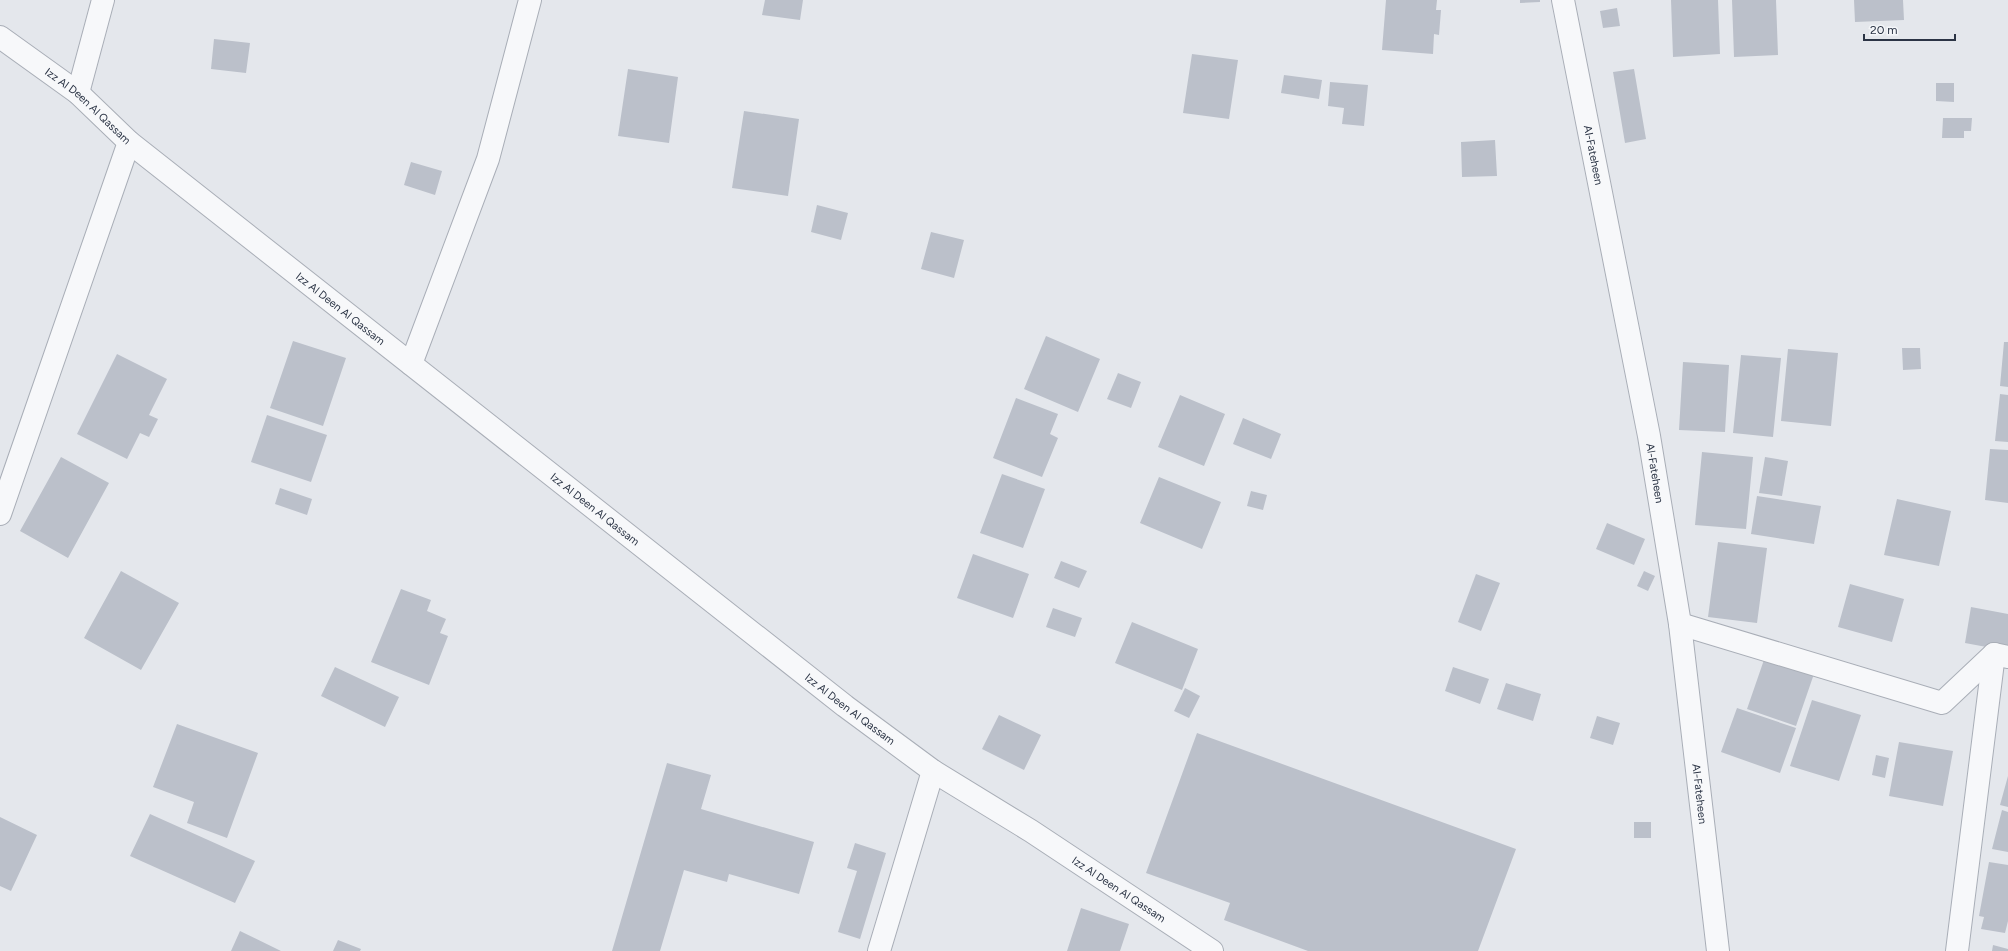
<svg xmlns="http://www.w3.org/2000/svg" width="2008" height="951" viewBox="0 0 2008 951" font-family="Figtree,sans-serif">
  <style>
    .building { fill: #bbc0ca }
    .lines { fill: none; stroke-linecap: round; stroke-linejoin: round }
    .minor-casing { stroke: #a9aeb7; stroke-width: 24 }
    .minor { stroke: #f7f8fa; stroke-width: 22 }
    .labels { text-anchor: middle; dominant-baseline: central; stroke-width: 3.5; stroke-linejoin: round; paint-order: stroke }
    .street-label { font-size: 11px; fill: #2b3445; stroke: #f4f6f9 }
  </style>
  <rect width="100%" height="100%" fill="#e4e7ec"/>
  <path class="building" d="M765,0H803L800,20L762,15Z
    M1386,0H1437L1436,10H1441L1439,35L1434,34L1433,54L1382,50Z
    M1520,0H1540V2L1520,3Z
    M1671,0H1718L1720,54L1673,57Z
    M1732,0H1776L1778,55L1734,57Z
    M1854,0H1903L1904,20L1855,22Z
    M1617,8L1620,26L1603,28L1600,11Z
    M214,39L250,43L246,73L211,69Z
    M1192,54L1238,60L1229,119L1183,113Z
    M628,69L678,77L669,143L618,136Z
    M1634,69L1646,139L1625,143L1613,72Z
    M1284,75L1322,80L1319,99L1281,93Z
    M1330,82L1368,85L1364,126L1342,124L1344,108L1328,106Z
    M1936,83H1954V102L1936,101Z
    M744,111L799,119L788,196L732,188Z
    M1943,118H1972L1971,131H1964V138H1942Z
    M1495,140L1497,176L1462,177L1461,142Z
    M411,162L442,171L435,195L404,185Z
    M817,205L848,213L841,240L811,232Z
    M931,232L964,240L954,278L921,269Z
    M1046,336L1100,359L1078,412L1024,389Z
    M293,341L346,358L323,426L270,408Z
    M2004,342H2008V387L2000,386Z
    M1902,348H1920L1921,369L1903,370Z
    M1788,349L1838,353L1831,426L1781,421Z
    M117,354L167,379L149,415L158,419L149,437L140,433L127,459L77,434Z
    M1741,355L1781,358L1773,437L1733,433Z
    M1683,362L1729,365L1725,432L1679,430Z
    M1118,373L1141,382L1131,408L1107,399Z
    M2000,394L2008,395V442L1995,441Z
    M1180,395L1225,414L1204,466L1158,447Z
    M1016,398L1058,414L1050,434L1058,438L1042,477L993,458Z
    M267,415L327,435L311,482L251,462Z
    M1243,418L1281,434L1271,459L1233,444Z
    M1990,449L2008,450V503L1985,500Z
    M1702,452L1753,457L1746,529L1695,525Z
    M61,457L109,483L68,558L20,531Z
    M1765,457L1788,461L1782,496L1759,493Z
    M1002,474L1045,489L1023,548L980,533Z
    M1159,477L1221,502L1202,549L1140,523Z
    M280,488L312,499L307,515L275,504Z
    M1251,491L1267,495L1263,510L1247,506Z
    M1757,496L1821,506L1814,544L1751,534Z
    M1897,499L1951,511L1939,566L1884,555Z
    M1607,523L1645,539L1634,565L1596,549Z
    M1718,542L1767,548L1757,623L1708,617Z
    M973,554L1029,574L1013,618L957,598Z
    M1061,561L1087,571L1079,588L1054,578Z
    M121,571L179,603L141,670L84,638Z
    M1644,571L1655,576L1648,591L1637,586Z
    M1476,574L1500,583L1481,631L1458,622Z
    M1850,584L1904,599L1892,642L1838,627Z
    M401,589L431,600L427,611L446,619L440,633L448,636L429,685L371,662Z
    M1971,607L2008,614V651L1965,643Z
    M1053,608L1082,618L1075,637L1046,627Z
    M1132,622L1198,649L1182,690L1115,663Z
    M1766,654L1815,671L1796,726L1747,709Z
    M335,667L399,697L385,727L321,696Z
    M1453,667L1489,679L1480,704L1445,691Z
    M1506,683L1541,694L1533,721L1497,709Z
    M1185,688L1200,696L1189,718L1174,711Z
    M1812,700L1861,715L1839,781L1790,766Z
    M1737,708L1796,728L1780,773L1721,752Z
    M999,715L1041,735L1024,770L982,749Z
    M1597,716L1620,723L1613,745L1590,738Z
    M177,724L258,753L227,838L187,823L194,802L153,787Z
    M1197,733L1516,849L1478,951H1308L1224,920L1230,903L1146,873Z
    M1899,742L1953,751L1943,806L1889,796Z
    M1876,755L1889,758L1885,778L1872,775Z
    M667,763L711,775L701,809L814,842L799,894L729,874L727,882L684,870L660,951H612Z
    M2008,776V807L2000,805Z
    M2002,810L2008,812V852L1992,849Z
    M150,814L255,861L235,903L130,856Z
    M0,817L37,835L11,891L0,886Z
    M1634,822H1651V838H1634Z
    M855,843L886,853L860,939L838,932L857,871L847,868Z
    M1989,862L2008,865V921L2005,933L1981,929L1984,917L1979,916Z
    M1081,908L1129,924L1120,951H1067Z
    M240,931L281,951H231Z
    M338,940L361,949L360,951H333Z
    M1993,945L2008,949V951H1992Z"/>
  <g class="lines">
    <g class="minor-casing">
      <g id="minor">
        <path id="s1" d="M1563,0L1649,436L1680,624L1718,951"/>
        <path id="s2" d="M0,37L78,93L129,142L845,706L933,771L1031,831L1212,951"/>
        <path d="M78,93L103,0"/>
        <path d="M411,364L488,159L530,0"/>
        <path d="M0,514L129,142"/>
        <path d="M1680,624L1942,703L1994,654L2008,657"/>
        <path d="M879,951L933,771"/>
        <path d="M1957,951L1994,654"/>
      </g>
    </g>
    <use href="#minor" class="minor"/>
  </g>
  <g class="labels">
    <g class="street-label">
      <text stroke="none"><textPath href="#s2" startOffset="112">Izz Al Deen Al Qassam</textPath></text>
      <text stroke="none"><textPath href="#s1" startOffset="158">Al-Fateheen</textPath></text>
      <text stroke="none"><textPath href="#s2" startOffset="436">Izz Al Deen Al Qassam</textPath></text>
      <text stroke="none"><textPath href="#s1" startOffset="482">Al-Fateheen</textPath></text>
      <text stroke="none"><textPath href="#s2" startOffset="760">Izz Al Deen Al Qassam</textPath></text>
      <text stroke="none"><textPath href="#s2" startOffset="1084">Izz Al Deen Al Qassam</textPath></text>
      <text stroke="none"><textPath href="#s1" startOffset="806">Al-Fateheen</textPath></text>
      <text stroke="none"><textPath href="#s2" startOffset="1408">Izz Al Deen Al Qassam</textPath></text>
    </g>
  </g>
  <path d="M1864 34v6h91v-6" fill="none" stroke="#2b3445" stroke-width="2"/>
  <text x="1870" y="34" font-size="12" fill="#2b3445" stroke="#f4f6f9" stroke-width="3" paint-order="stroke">20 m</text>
</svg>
